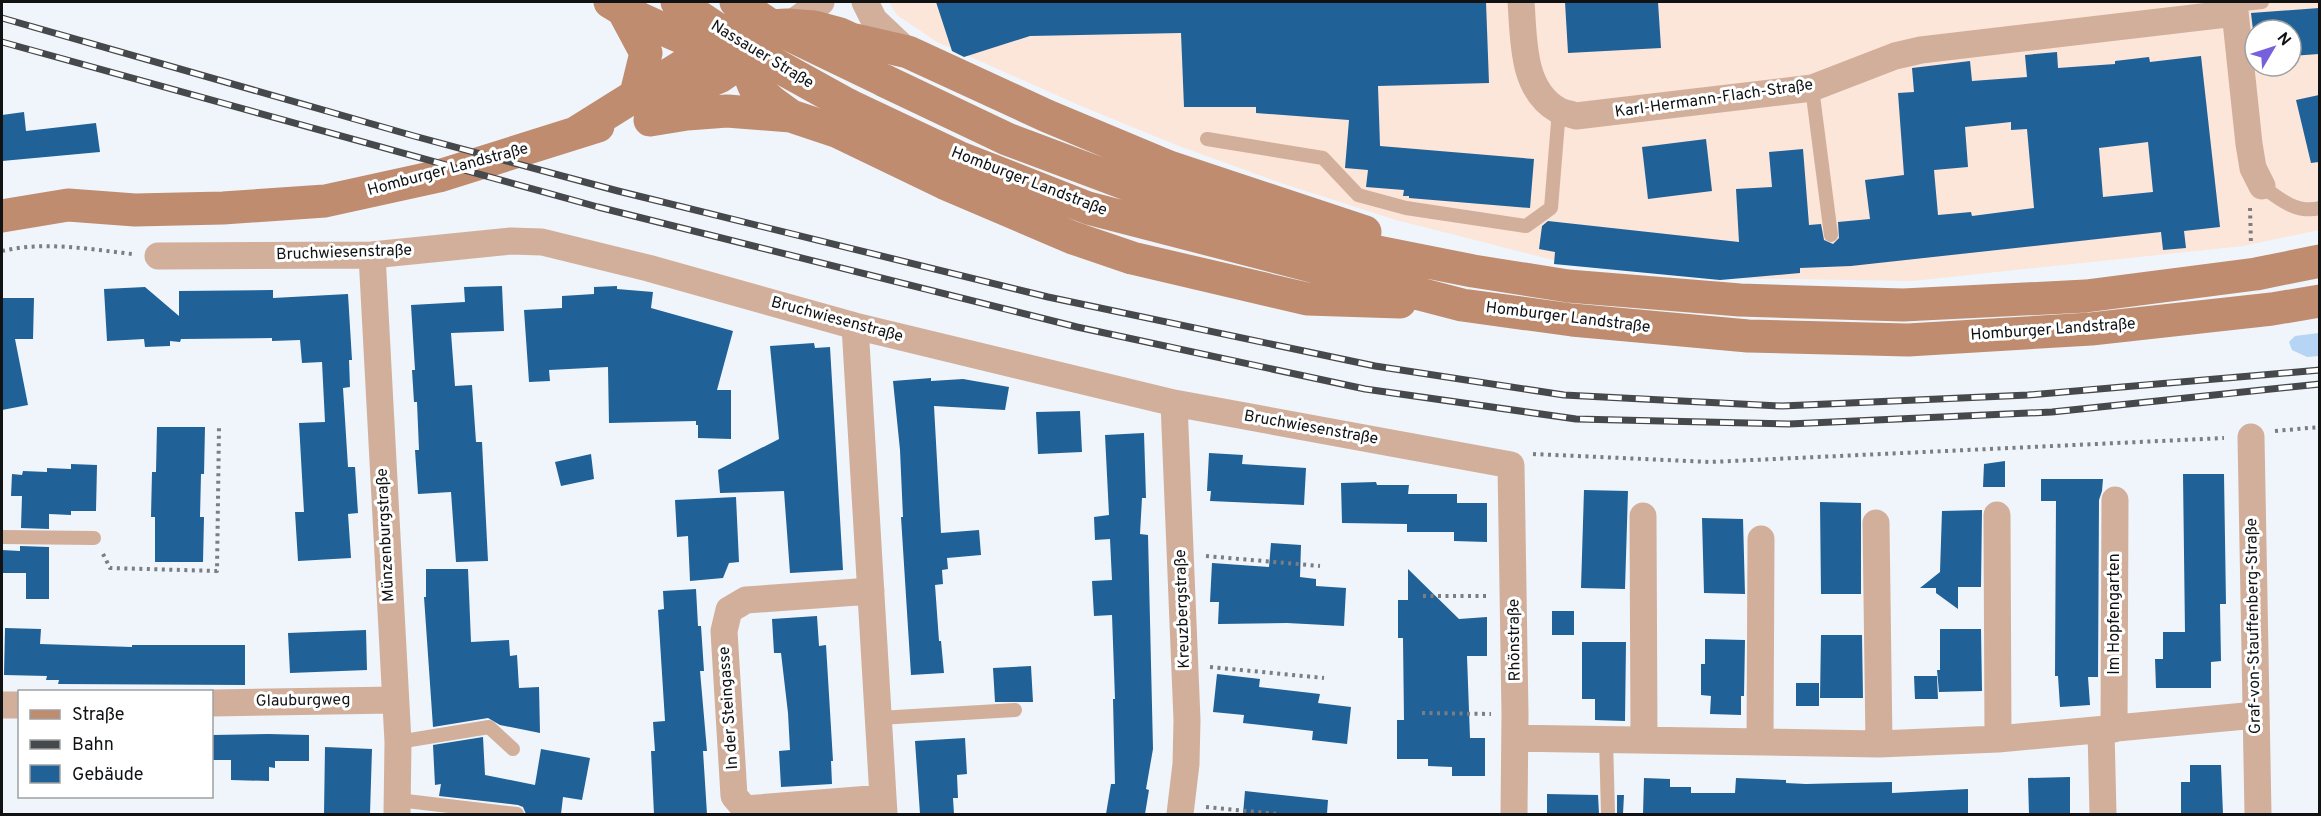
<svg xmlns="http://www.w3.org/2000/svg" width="2321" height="816" viewBox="0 0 2321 816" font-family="Overpass,sans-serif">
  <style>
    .commercial { fill: #fce5d9; fill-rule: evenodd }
    .green { fill: #b6d5f4 }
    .building { fill: #206198; fill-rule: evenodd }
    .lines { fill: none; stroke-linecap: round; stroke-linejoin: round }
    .path { stroke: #7a7e82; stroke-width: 4; stroke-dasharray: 3 4.5; stroke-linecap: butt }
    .lane { stroke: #d2af9b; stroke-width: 14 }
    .street { stroke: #d2af9b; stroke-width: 27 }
    .secondary { stroke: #bf8c6f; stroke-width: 33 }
    .rail-casing { stroke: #46494c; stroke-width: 7 }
    .rail { stroke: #fff; stroke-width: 4.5; stroke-dasharray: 14; stroke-linecap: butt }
    .secondary-bridge { stroke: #bf8c6f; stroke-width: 33 }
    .labels { text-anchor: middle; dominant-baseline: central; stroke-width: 6; stroke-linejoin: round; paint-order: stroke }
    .street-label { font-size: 16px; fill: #101214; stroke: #fff }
  </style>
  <rect width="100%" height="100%" fill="#eff5fb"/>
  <path class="commercial" d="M889,2H2319V230L2243,246L1912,281L1725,278L1632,270L1553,260L1396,220L1281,183L1179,146L1081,106L937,42L897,15ZM2255,30H2291V66H2255Z"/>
  <path class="green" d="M2319,333V356L2307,357L2292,350L2289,342L2295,336Z"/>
  <path class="building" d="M936,2H1486L1489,83L1378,86L1380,146L1534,159L1530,208L1409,198V196H1403L1404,190L1366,187L1368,170L1345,168L1349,120L1256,113V107H1184L1181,33L1030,36L964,57L952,51Z
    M1565,2H1658L1661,48L1568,53Z
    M2319,8V54L2291,56V30H2253L2251,13Z
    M2057,52L2058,68L2115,64V61L2149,57L2150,62L2201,56L2220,227L2184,231L2186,248L2163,250L2161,232L1851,266L1800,268V273L1720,280L1554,264L1555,252L1539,249L1542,226L1548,221L1739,242L1736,189L1772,187L1769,152L1803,149L1809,225L1821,224L1824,240L1833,244L1839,238L1838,222L1870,219L1865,180L1904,175L1898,93L1914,92L1912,68L1970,61L1972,81L2027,77L2025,55ZM2011,122V130L2027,129L2034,208L1972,216L1971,212L1938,215L1934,170L1968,167L1965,127ZM2148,142L2153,192L2103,197L2099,148Z
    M2319,95V162L2311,163L2296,100Z
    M24,112L26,131L96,123L100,152L2,161V115Z
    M1706,139L1712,191L1648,199L1642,147Z
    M502,286L504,331L451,333L455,386L472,385L476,442H482L488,561L456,562L451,492L418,494L415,450H419L417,402H414L412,370H415L411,305L465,302L464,287Z
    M617,286V289L653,292L651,308L733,331L717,390H731V439L698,438V425H696V421L609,423L608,367L549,370L550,381L529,382L524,310L562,308V296L594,294V287Z
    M145,287L179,316V291L273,290V298L348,294L352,360H349L350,387L343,388L348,467H355L358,513L348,514L351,558L298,561L295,512H304L299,423L325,422L322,362L302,363L300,340L272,341V338L181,339L180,342L170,341V346L145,347L144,339L107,341L104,289Z
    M2,298H34L33,339H15L28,405L2,410Z
    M814,343L815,348L830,347L843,570L790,573L784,491L720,493L718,470L779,439L770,346Z
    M931,378V381L963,379L1009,387L1005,410L934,406L941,533L979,530L981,555L947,558L948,569L942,570L943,584L935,585L939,641H941L944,673L911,675L901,517H903L900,450L893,381Z
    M1080,411L1082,452L1038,454L1036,412Z
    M157,427H205L204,474H201L200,517H204L203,562H155V517H151L152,472H156Z
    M1144,433L1146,498H1142L1140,534L1148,535L1153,749L1146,789L1149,790L1145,814H1106L1111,784H1115L1113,699H1115L1112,615L1094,616L1092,581L1112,580L1110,539L1095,540L1094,517L1109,515L1105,435Z
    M1209,453L1243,455L1242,464L1306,468L1304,505L1210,501L1211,491H1207Z
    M591,454L594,479L561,486L555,462Z
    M2005,461V487H1983L1984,464Z
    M71,464L97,465L96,511H71V515L49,514V529L21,528L22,496H11L12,474L22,475L23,471L47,472V468L71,469Z
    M2183,474H2224L2226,604H2220L2221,661L2211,662V688H2156L2155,659H2163V632H2185Z
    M2041,479H2103L2102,491L2099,500L2098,677H2088L2090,705L2060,707L2058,676H2055L2056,501H2041Z
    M1376,482L1377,485H1409L1408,494H1457V503H1487V542L1454,541V532H1407V524L1342,523L1341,483Z
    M1584,490L1628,491L1625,589L1581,588Z
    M736,497L739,562L729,563L723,578L690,581L688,536L677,537L675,500Z
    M1820,502L1861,503V594H1821Z
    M1982,510L1981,587H1958V609L1936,593V588H1920L1940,572L1942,511Z
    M1702,518L1743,519L1745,594L1704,593Z
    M1271,543L1301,545L1300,577L1316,579V586L1346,588L1344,626L1287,623L1218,624L1219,602H1210L1212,563L1269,567Z
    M20,546L49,547V599H26V573H2V550L20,551Z
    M426,569H468L471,642L509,640L510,656L517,655L519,688L539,687L540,733L500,725L488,718L433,727L424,597H426Z
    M1408,569L1459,619L1487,617V656H1467L1470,738H1485V776H1452V767L1428,766V759H1397V720H1404L1403,638H1398V600H1408Z
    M696,589L698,626H701L704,671H700L707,751H703L707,814H654L651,751H655L653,722L665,721L658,610L664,609L663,591Z
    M1552,611H1574V635H1552Z
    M817,616L819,646L826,645L833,761H831L832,784L781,787L779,751L790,750L788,713L781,653H774L772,619Z
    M5,628L41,629L40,644L132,647V645H245V685L58,684L59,680H46L47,676L4,675Z
    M1940,629H1981L1982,691L1939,692L1937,670H1940Z
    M366,630L367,670L290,673L288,633Z
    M1821,635H1862L1863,698H1820Z
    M1705,639L1745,640L1744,696H1741V715L1710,714L1711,696L1701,695V664H1705Z
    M1582,642H1626L1625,721L1595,720V699H1582Z
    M1031,666L1033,702H995L993,668Z
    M1217,674L1260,679L1259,687L1320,694L1318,703L1351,707L1347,744L1312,740L1313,731L1243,723L1244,715L1213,712Z
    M1914,676H1937L1938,699H1915Z
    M1796,683H1819V706H1796Z
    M268,734L309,735V761H275V768L269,767V781L231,780V760H212V735Z
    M483,737L485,775L535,785L541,749L590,758L582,800L563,797L561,814H526L523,807L518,805L439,796L441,784L435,785L433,745Z
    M965,738L967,774L957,775L958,798H953L954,814H920L915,741Z
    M325,747L372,749L370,814H324Z
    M2190,765H2221L2223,814H2181V782H2190Z
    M2070,777V814H2029L2028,778Z
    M1644,778L1670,779V787H1691V793H1735L1736,778L1786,780V783L1806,784L1892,782V793L1968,789V814H1643Z
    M1245,791L1328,800L1327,814H1243Z
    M1547,794L1598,795L1599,814H1547Z
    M1617,795H1624L1623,814H1617Z"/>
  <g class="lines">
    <path class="path" d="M2250,208L2251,245
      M2,251C44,241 89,249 132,254
      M2275,431L2320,427
      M1533,454L1710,462L2224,438
      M103,554L110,568L217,571L219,427
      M1206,556L1320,566
      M1423,596H1487
      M1210,667L1324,678
      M1422,713L1491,714
      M1206,807L1278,814"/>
    <path class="lane" d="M2234,5L2262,2
      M1812,88L1831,235
      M1207,139L1323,158L1358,195L1406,208L1526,226L1551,208L1559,110
      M2262,186C2279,199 2297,214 2320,208
      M2,537L94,538
      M879,718L1015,710
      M1606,738L1608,814
      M398,742L489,727L513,749
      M398,800L517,814"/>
    <path class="street" d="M865,2L874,20L908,52
      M1521,2C1524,38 1521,89 1558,110C1563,113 1571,114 1576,116L1812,88L1895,56L1921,50L2235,13
      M2234,2L2249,144L2253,168L2262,186
      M780,32L821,2
      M372,255L398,742L397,814
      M158,256L372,255L511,241L542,242L648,268L855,326L1174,403L1511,465L1515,714L1514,814
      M855,326L884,814
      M1174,403L1187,720L1186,764L1180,814
      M2251,437L2258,814
      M1997,515L1998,739
      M1643,516L1644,739
      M1876,523L1879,744
      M871,591L746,600L729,610L724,631L734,796L745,809L883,798
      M212,703L395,700
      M2,705H20
      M2114,729L2115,500
      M2101,730L2103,814
      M1515,738L1879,744L1998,739L2256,715
      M1760,742L1761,539"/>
    <path class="secondary" d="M610,2C634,17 660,28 686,39C702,47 704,52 724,56
      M623,10L646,53L636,94
      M744,24V60L754,86L773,103L791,116L836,131L944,183L1073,238L1132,258L1307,299L1400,302
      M885,81L1007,139L1159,196L1317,240L1473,271L1568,286L1740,300L1903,305L2086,296L2256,274L2320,261
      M848,105L958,157L1088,208L1462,305L1572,320L1748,336L1908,340L2091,329L2272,309L2320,301
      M649,108L719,77L744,60
      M650,120L687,114L727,111L791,116
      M577,132L745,27L787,25L814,27L840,34L851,39L908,52L1047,116L1169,167L1365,232
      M2,216L68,205L135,210L223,208L325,201L439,176L598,126"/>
    <g class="rail-casing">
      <path id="rail" d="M2,18L414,136L618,191L1048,297L1375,366L1564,395L1782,406L2028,395L2320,370
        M2,42L598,207L1077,327L1365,389L1576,419L1789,424L2052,412L2320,384"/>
    </g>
    <use href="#rail" class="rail"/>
    <path class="secondary-bridge" d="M677,2L747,49L848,105
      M736,2L773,27L885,81"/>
  </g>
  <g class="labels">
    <g class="street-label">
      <text transform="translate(762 55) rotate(31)">Nassauer Straße</text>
      <text transform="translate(1714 99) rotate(-8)">Karl-Hermann-Flach-Straße</text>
      <text transform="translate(448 170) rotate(-15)">Homburger Landstraße</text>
      <text transform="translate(1029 182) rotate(21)">Homburger Landstraße</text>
      <text transform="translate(344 253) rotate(-2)">Bruchwiesenstraße</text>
      <text transform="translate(1568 318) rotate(7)">Homburger Landstraße</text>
      <text transform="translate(837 320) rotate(15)">Bruchwiesenstraße</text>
      <text transform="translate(2053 330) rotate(-4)">Homburger Landstraße</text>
      <text transform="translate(1311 428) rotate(10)">Bruchwiesenstraße</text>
      <text transform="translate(386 535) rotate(-93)">Münzenburgstraße</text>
      <text transform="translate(1183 609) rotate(-92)">Kreuzbergstraße</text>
      <text transform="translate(2115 614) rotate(-90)">Im Hopfengarten</text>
      <text transform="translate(2254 626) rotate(-91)">Graf-von-Stauffenberg-Straße</text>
      <text transform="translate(1515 640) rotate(-91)">Rhönstraße</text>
      <text transform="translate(303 701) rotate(-1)">Glauburgweg</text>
      <text transform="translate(729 708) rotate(-94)">In der Steingasse</text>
    </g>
  </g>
  <rect width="2321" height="816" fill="none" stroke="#101214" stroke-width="6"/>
  <rect x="18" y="690" width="195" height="108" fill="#ffffff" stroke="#9fa0a1" stroke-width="1.5"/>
  <rect x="30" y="710" width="30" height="9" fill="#bf8c6f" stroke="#9fa0a1" stroke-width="1.5"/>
  <text x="72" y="720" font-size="18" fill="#101214">Straße</text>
  <rect x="30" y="740" width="30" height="9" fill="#46494c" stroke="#9fa0a1" stroke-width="1.5"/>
  <text x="72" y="750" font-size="18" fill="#101214">Bahn</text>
  <rect x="30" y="765" width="30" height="18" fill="#206198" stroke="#9fa0a1" stroke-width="1.5"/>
  <text x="72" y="780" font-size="18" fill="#101214">Gebäude</text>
  <g transform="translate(2273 48) rotate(51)"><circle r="28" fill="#ffffff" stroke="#9fa0a1" stroke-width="1.5"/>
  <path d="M0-4.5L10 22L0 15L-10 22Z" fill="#7760db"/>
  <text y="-9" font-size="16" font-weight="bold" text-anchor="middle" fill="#101214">N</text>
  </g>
</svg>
